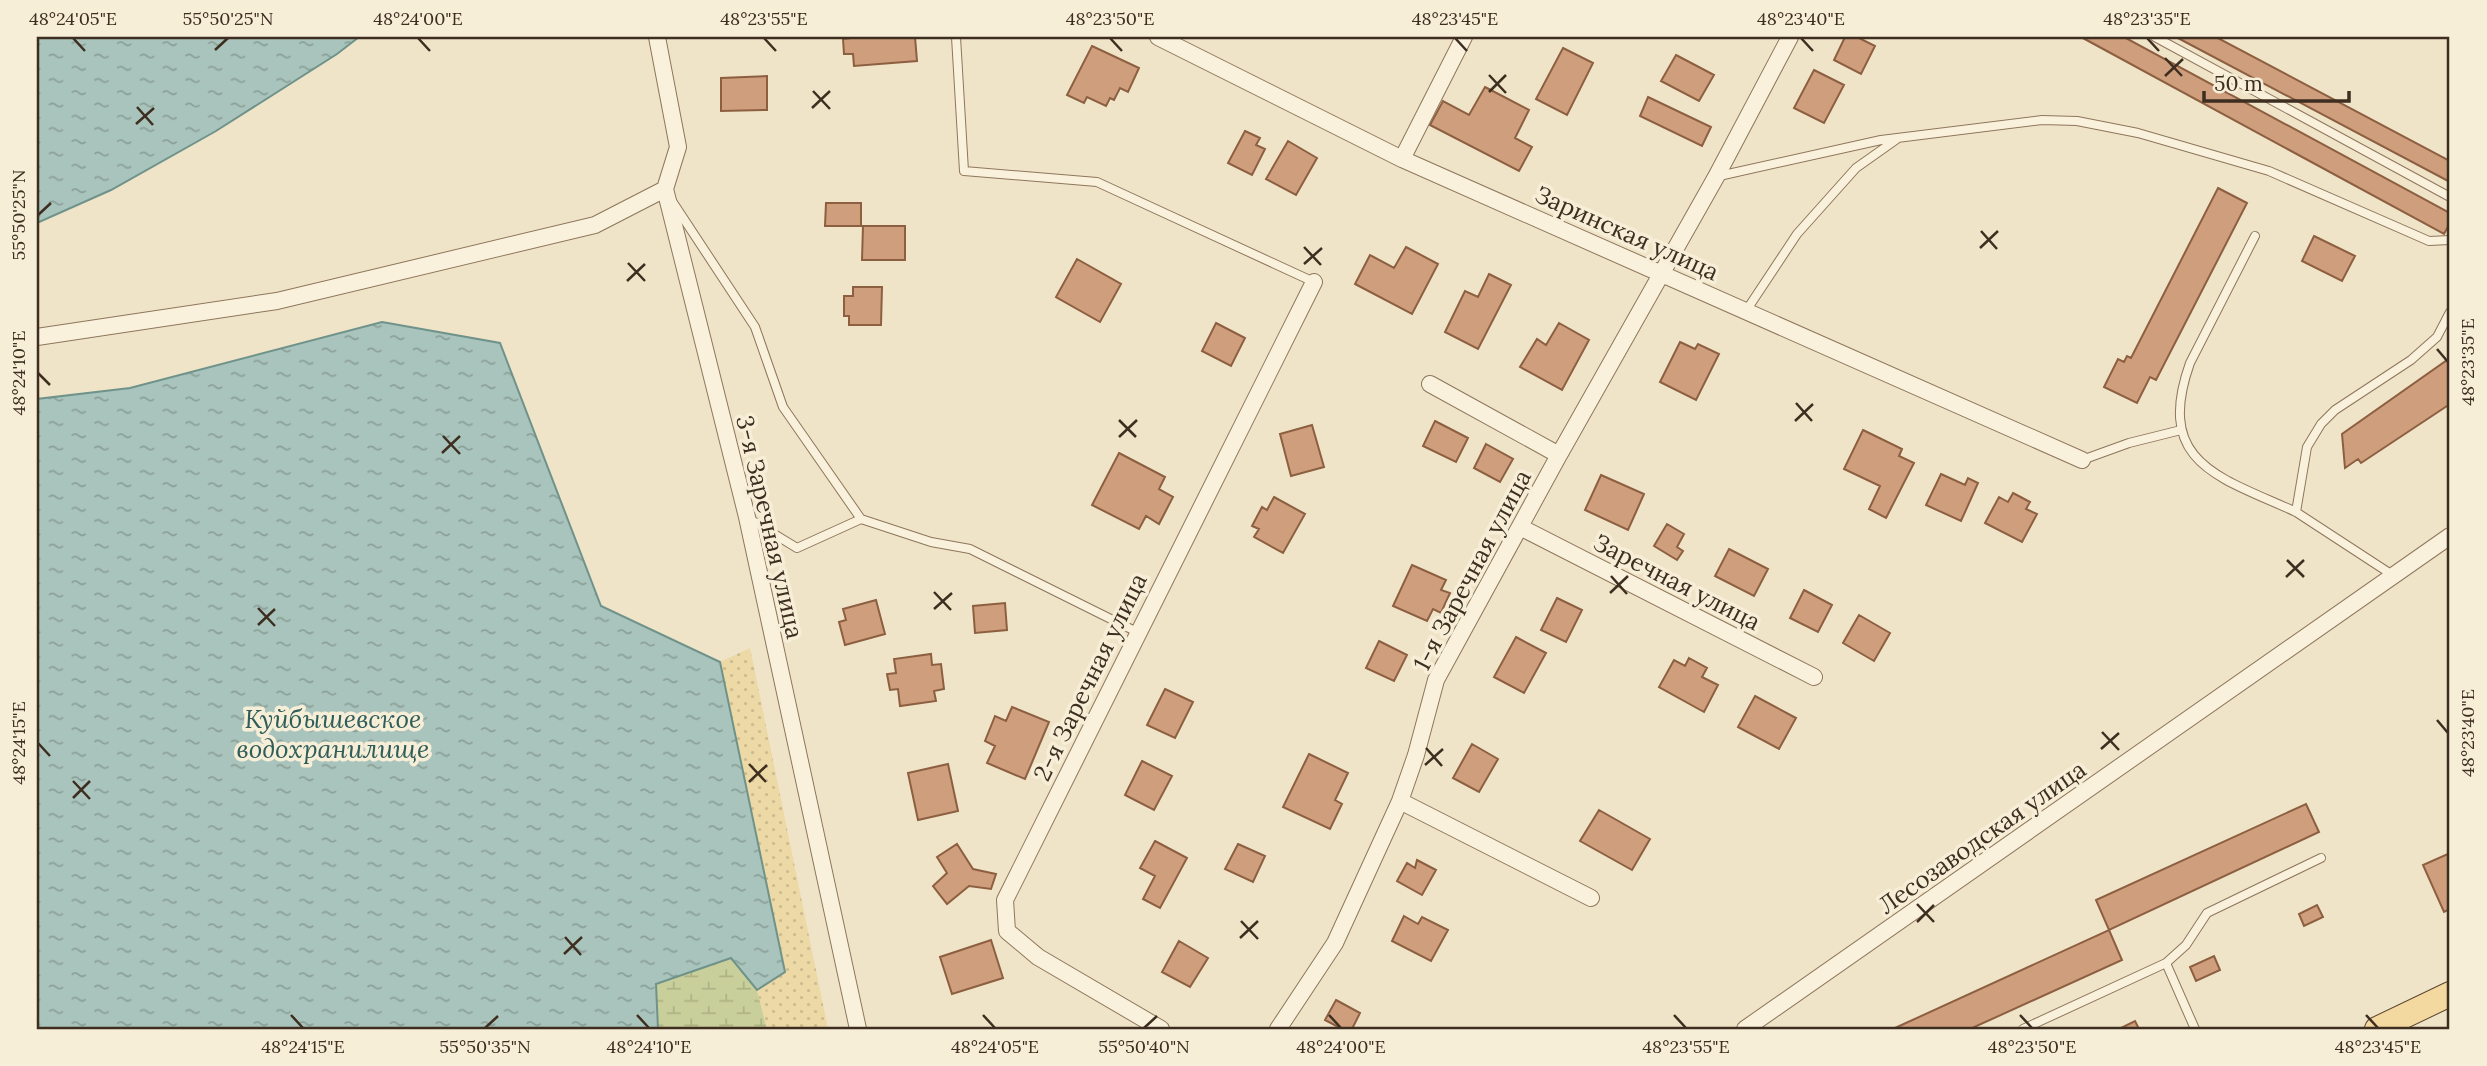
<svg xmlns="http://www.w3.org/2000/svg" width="2487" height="1066" viewBox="0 0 2487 1066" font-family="Lora,serif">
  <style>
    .wetland { fill: url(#wetland-marsh) }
    .sand { fill: url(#sand-dots) }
    .water { fill: url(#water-ripples); stroke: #6f938a; stroke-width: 2 }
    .building { fill: #cf9f7d; stroke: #8d5f41; stroke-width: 2 }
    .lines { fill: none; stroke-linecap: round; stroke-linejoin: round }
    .lane-casing { stroke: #8d765c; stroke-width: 10 }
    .street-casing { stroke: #8d765c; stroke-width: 18 }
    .primary-casing { stroke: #5b4430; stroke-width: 26 }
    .lane { stroke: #faf1dc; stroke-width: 8 }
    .street { stroke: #faf1dc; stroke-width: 16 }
    .primary { stroke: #f3d9a0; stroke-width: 24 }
    .ticks { fill: none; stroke: #3d2e20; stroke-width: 2.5 }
    .labels { text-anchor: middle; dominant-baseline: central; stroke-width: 7; stroke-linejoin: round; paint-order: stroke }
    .street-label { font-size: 24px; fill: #3d2e20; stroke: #f7eed8 }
    .water-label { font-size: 26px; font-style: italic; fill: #2f5d5a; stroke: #f7eed8 }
    .neatline { fill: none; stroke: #3d2e20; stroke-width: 2.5 }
    .ticks-label { font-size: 18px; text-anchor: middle; fill: #3d2e20 }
  </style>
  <defs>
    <pattern id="wetland-marsh" width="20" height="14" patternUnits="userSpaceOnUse" patternTransform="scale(1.75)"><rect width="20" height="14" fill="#c9cf9b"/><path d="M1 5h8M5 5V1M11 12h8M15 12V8" fill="none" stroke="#aeb285"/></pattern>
    <pattern id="sand-dots" width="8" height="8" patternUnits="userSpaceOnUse" patternTransform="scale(1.75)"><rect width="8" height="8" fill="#ecd9a5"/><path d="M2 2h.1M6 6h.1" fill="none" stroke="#cbbb8e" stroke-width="1.8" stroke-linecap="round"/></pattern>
    <pattern id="water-ripples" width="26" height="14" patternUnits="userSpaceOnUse" patternTransform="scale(1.75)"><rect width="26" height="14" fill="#a9c4bc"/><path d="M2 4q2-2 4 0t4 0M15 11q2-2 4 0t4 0" fill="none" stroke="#8ba098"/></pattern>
  </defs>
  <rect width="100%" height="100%" fill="#f0e4c8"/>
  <path class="wetland" d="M731,958L757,990L767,1029H658L655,984Z"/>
  <path class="sand" d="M750,648L828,1029H767L757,990L785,971L720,662Z"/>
  <path class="water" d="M37,37H359L337,54L216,131L111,190L37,223Z
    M382,322L500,343L601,606L720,662L785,972L757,990L731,958L656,984L658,1029H37V399L130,388Z"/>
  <path class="building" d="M859,37H915L917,61L854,66L853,54H844L843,39Z
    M1845,37H1857L1875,46L1861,74L1834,60Z
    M2081,37H2124L2450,213V223L2444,234Z
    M2176,37H2216L2450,161V182Z
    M1092,46L1139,68L1128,92L1120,88L1114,100L1110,98L1106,106L1087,97L1084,103L1067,95Z
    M1563,48L1593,63L1567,115L1536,99Z
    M1676,55L1714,75L1699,101L1661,81Z
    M1814,70L1844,85L1824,123L1794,108Z
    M767,76V110L721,111V78Z
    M1485,87L1529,110L1515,138L1532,147L1519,171L1430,125L1443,101L1469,115Z
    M1648,97L1711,127L1702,146L1640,116Z
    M1245,131L1260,138L1256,145L1265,149L1252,175L1228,163Z
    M1288,141L1317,158L1296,195L1266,179Z
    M2218,188L2247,203L2156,380L2150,377L2137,403L2104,387L2118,359L2124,362L2127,356L2131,358Z
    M826,203H861V226H825Z
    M863,226H905V260H862Z
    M2314,236L2355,256L2342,281L2302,261Z
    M1406,247L1438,264L1412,314L1355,284L1370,255L1394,268Z
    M1077,259L1121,284L1100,322L1056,297Z
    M1489,274L1511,285L1478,349L1445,332L1465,291L1478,297Z
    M853,287H882L881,325H849V316H844V296H853Z
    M1216,323L1245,338L1231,366L1202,351Z
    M1559,323L1589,340L1562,390L1520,367L1537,339L1546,345Z
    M1680,342L1695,349L1698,344L1719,354L1696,400L1660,382Z
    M2450,358V404L2361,463L2358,459L2345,468L2342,434Z
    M1435,421L1468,438L1456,462L1423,446Z
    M1312,425L1324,467L1291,476L1280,434Z
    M1863,430L1902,449L1899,456L1914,463L1886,518L1869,509L1880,486L1844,469Z
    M1486,444L1513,459L1500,482L1474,468Z
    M1119,453L1165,477L1159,489L1173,497L1159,524L1146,516L1139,529L1092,505Z
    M1941,474L1965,485L1968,478L1978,483L1961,521L1926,505Z
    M1601,475L1644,494L1628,530L1585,510Z
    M2013,493L2030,502L2026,509L2037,514L2022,542L1985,523L1999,497L2008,502Z
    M1274,497L1305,514L1283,553L1254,537L1259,529L1252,526L1262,507L1267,510Z
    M1667,524L1684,534L1677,547L1683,551L1677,560L1654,546Z
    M1729,549L1768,569L1754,596L1715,576Z
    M1412,565L1446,580L1441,590L1450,593L1441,613L1433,609L1427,621L1393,606Z
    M1804,590L1832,605L1818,632L1790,618Z
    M1557,598L1582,610L1566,642L1541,630Z
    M876,600L885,634L845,645L839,622L846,620L843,609Z
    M1005,603L1007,630L975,633L973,606Z
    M1859,615L1890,633L1874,661L1843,643Z
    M1516,637L1546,653L1524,693L1494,677Z
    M1379,641L1407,655L1394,681L1366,668Z
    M931,654L932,665L941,664L944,689L934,691L936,701L900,706L898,689L890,690L887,674L896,673L894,659Z
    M1689,658L1707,668L1702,677L1718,685L1704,712L1659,687L1674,660L1685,666Z
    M1165,689L1193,702L1175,738L1147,725Z
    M1755,696L1796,718L1779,749L1738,727Z
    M1012,707L1049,722L1025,779L987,763L995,746L985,741L995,716L1006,721Z
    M1472,744L1498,759L1479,792L1453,778Z
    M1309,754L1348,773L1335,800L1342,804L1330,829L1283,807Z
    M1142,761L1172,776L1154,810L1125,795Z
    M948,764L958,811L918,820L908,773Z
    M2306,804L2319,832L2109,930L2096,900Z
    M1599,810L1650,839L1632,870L1580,841Z
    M1155,841L1187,858L1160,908L1143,899L1155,876L1140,868Z
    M957,844L973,869L996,874L991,889L969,886L947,904L933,886L947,873L937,857Z
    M1238,844L1265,856L1253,882L1225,869Z
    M2450,853V909L2444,912L2423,865Z
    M1417,860L1436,870L1422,895L1397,881L1407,863L1415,868Z
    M2317,905L2323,917L2304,926L2299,914Z
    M1404,916L1418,924L1422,917L1448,930L1431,961L1392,941Z
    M2109,930L2122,960L1970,1029L1895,1028Z
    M991,940L1003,978L952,994L940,957Z
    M1179,941L1208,958L1190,987L1162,972Z
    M2214,956L2220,970L2196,981L2190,967Z
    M1336,1000L1360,1013L1352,1029H1342L1325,1020Z
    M2135,1021L2139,1029H2119Z"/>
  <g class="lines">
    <g class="lane-casing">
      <path id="lane" d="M956,37L964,171L1097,182L1314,282
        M2155,37L2450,197
        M1719,176L1881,140L2042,120L2077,121L2138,133L2269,171L2429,241L2450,240
        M672,201L755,327L783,407L861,519
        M2255,236L2190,363C2154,464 2220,477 2296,512
        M1746,311L1797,234L1856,168L1897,139
        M2082,460L2129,443L2181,430
        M748,518L797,548L861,519L931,542L970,549L1137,632
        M2394,576L2296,512L2307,447L2321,424L2335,410L2411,360L2437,337L2450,312
        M2023,1029L2166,963
        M2195,1029L2166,963L2186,945L2207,913L2321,858"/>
    </g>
    <g class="street-casing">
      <path id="street" d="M657,37L678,147L665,189L747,517L858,1029
        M1158,37L1402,159L2082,460
        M1402,159L1464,37
        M37,337L277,301L595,225L665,189
        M1559,455L1716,177L1790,37
        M1520,527L1814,677
        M1400,801L1591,898
        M1161,1029L1038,957L1007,931L1005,900L1314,282
        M1278,1029L1335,943L1400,801L1416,755L1436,680L1559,455L1430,384
        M1745,1029L2450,536"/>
    </g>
    <g class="primary-casing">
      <path id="primary" d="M2377,1029L2450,994"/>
    </g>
    <use href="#lane" class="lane"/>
    <use href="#street" class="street"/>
    <use href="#primary" class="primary"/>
  </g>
  <path class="ticks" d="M73,38L85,51M418,38L430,51M764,38L776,51M1110,38L1122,51M1455,38L1467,51M1801,38L1813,51M2147,38L2159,51M215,50L228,38M2165,58L2182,76M1489,75L1506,93M2165,76L2183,59M813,91L830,109M1489,92L1506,75M137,107L153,125M812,108L830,91M136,124L154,108M38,215L51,203M1981,231L1997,249M1304,247L1321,265M1980,248L1998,231M628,263L645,281M1304,264L1322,248M627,281L645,264M2437,349L2448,362M38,373L50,385M1796,403L1812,421M1119,420L1136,437M1795,421L1813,404M443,436L460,454M1119,437L1137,420M442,453L460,436M2287,560L2304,577M1611,576L1627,594M2286,577L2304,560M934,592L951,610M1610,593L1628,576M258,608L275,626M934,609L952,593M258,625L275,609M2437,720L2448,733M2102,732L2119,750M38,743L50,756M1426,748L1442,766M2101,749L2119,733M749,764L766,782M1425,765L1443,749M73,781L90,799M749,782L767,765M73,798L90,781M1917,904L1934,922M1241,921L1258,939M1917,922L1934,905M565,937L581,955M1240,938L1258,921M564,954L582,937M291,1015L303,1028M637,1015L649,1028M983,1015L995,1028M1329,1015L1341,1028M1674,1015L1686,1028M2020,1015L2032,1028M2366,1015L2378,1028M485,1028L498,1016M1144,1028L1157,1016"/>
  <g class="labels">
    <g class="street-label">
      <text transform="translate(1627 233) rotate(24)">Заринская улица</text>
      <text transform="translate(770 527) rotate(77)">3-я Заречная улица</text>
      <text transform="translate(1472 570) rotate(-62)">1-я Заречная улица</text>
      <text transform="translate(1677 582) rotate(27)">Заречная улица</text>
      <text transform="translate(1090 677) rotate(-64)">2-я Заречная улица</text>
      <text transform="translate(1982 837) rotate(-35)">Лесозаводская улица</text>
    </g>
    <g class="water-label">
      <text x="333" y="718">Куйбышевское<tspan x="333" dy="30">водохранилище</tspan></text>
    </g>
  </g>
  <rect width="2487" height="1066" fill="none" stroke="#f7eed8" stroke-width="77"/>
  <path d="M2204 91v10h145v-10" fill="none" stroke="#3d2e20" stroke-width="3.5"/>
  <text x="2214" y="91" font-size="21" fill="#3d2e20" stroke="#f7eed8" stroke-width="5" paint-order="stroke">50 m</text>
  <rect x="38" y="38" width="2410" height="990" class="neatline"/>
  <g class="ticks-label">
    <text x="73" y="25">48°24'05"E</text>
    <text x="228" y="25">55°50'25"N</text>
    <text x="418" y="25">48°24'00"E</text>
    <text x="764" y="25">48°23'55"E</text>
    <text x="1110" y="25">48°23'50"E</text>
    <text x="1455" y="25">48°23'45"E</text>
    <text x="1801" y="25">48°23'40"E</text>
    <text x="2147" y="25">48°23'35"E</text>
    <text transform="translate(19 215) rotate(-90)" y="6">55°50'25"N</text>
    <text transform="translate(2468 362) rotate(-90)" y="6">48°23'35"E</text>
    <text transform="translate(19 373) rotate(-90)" y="6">48°24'10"E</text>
    <text transform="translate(2468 733) rotate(-90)" y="6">48°23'40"E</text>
    <text transform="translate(19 743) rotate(-90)" y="6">48°24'15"E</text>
    <text x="303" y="1053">48°24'15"E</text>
    <text x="485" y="1053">55°50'35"N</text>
    <text x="649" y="1053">48°24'10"E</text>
    <text x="995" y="1053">48°24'05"E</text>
    <text x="1144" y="1053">55°50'40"N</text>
    <text x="1341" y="1053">48°24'00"E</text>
    <text x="1686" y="1053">48°23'55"E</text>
    <text x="2032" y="1053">48°23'50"E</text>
    <text x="2378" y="1053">48°23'45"E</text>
  </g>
</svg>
